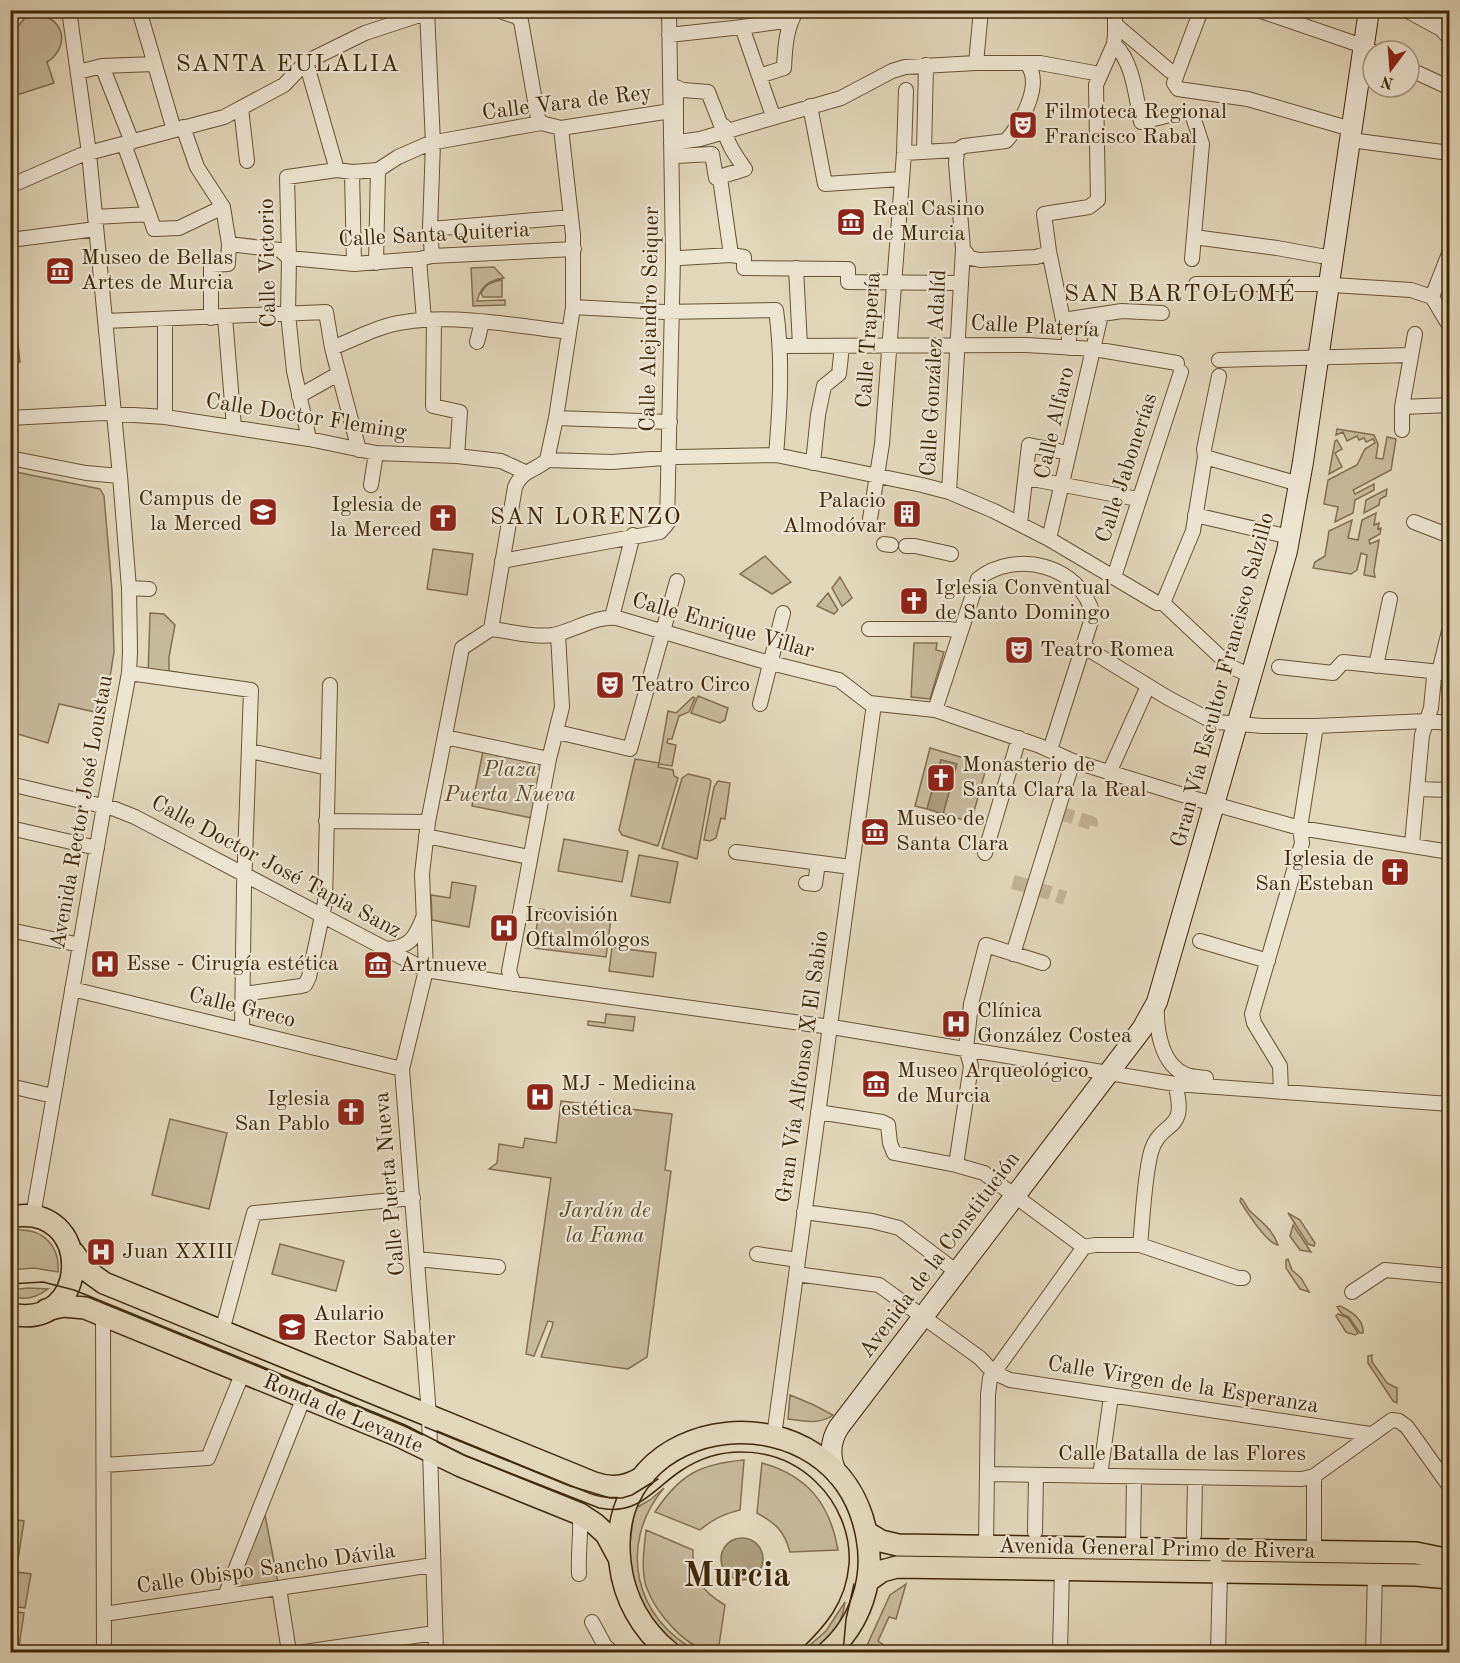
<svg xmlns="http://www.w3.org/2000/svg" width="1460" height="1663" viewBox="0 0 1460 1663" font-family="'Old Standard TT',serif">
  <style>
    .green { fill: #c5b99b; stroke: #827050; stroke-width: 1.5 }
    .water { fill: #aa9c7d; stroke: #7f6e4d; stroke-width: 1.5 }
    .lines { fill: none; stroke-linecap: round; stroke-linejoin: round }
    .street-tunnel { stroke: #c0b496; stroke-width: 14; stroke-dasharray: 14 7; stroke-linecap: butt }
    .street-casing { stroke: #675433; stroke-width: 16 }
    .secondary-casing { stroke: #3e2806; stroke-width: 22 }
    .primary-casing { stroke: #3e2806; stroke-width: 24 }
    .street { stroke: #ece5d2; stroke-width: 14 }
    .secondary { stroke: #ece5d2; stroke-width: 20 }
    .primary { stroke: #e1d7ba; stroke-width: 21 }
    .tram { stroke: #3e2806; stroke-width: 1.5 }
    .labels { text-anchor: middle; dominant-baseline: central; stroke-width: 4.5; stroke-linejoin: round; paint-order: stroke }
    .street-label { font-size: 22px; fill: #3e2806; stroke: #ece5d2 }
    .poi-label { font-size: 22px; fill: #3e2806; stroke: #ece5d2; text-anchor: start }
    .park-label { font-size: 22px; font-style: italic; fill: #604c2b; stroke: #ece5d2 }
    .neighbourhood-label { font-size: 24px; letter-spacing: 1.5px; fill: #3e2806; stroke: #ece5d2 }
    .town-label { font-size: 34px; font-weight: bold; fill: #3e2806; stroke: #ece5d2 }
  </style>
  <rect width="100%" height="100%" fill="#e1d7ba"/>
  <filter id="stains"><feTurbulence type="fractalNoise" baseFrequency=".00333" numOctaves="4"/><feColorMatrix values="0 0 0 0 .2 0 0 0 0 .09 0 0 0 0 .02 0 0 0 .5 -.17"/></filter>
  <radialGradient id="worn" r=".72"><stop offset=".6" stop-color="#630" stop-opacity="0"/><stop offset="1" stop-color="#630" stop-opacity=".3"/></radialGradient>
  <path class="green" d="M38,15C65,18 70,48 47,62L54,83L11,97V35L24,19Z
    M494,267L504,278C489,280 481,286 477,301L505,300V305L473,306L471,268Z
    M502,280V297H483L481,293C485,284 493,281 502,280Z
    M11,310H14L20,362L11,363Z
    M1337,429L1374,435L1378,444L1376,458L1383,459L1387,437L1396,439L1391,470L1353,490L1355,494L1374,484V490L1355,500L1353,513L1335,522L1338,507L1324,504L1328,480L1357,465L1365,449L1375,443L1373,439L1366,442L1364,438L1359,440L1357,436L1347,441L1343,432L1336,435Z
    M1337,440L1342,449L1335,453L1342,467L1329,474L1335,441Z
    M11,471L100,489L104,496L112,590L114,652L104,714L59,704L48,743L11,732Z
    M1387,489L1386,496L1380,499L1379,505L1364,513L1366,500Z
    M1376,513L1374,525L1379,523L1378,529L1381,528L1380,534L1369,540L1370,544L1379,540L1374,571L1375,577L1364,575L1367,555L1361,553L1357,570L1351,574L1313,568L1315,562L1325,556L1329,531L1352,520L1348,538L1358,540L1362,520Z
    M433,549L473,554L467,595L427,589Z
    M765,556L791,582L772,594L740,574Z
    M840,577L852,598L842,606L832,588Z
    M828,593L838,610L834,614L817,606Z
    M150,613L164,614L175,625L169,657V671L187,674L185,682L148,677Z
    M914,643H937L936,650L944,652L930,699L911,697Z
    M698,696L728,708L725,720L720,723L691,713Z
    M693,697L695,698L689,712L679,716L672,739H668L667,743L676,745L672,766L659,764L658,767L673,770L674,776L678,778L658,846L622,835L619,830L635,759L659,763L668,711L676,713Z
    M484,746L549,759L537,819L472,806Z
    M930,748L987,765L971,822L943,814L956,764L941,760L927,809L915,806Z
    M688,774L709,779L711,781L697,859L662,848L682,778Z
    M718,781L730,783L725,819L721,818L716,838L710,841L704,840L714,787Z
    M564,839L628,851L622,882L558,871Z
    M639,855L678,862L670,903L631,896Z
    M452,882L476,886L469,927L432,920L431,895L450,898Z
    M539,909L611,918L606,957L534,948Z
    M612,947L656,953L653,977L609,971Z
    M606,1014L635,1017L633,1031L588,1025V1021L605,1023Z
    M561,1101L672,1114L665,1170L671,1171L647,1357L628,1369L541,1357L552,1327L553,1322L548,1321L534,1356L526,1354L551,1178L489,1169L497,1163L499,1144L523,1148L525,1138L556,1143Z
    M170,1119L227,1133L209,1209L152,1195Z
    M1241,1198C1246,1202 1245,1205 1249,1210C1261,1222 1272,1228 1278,1245C1266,1243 1247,1212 1240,1201Z
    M1288,1213L1300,1220L1315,1243L1314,1246L1308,1244Z
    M1293,1225L1311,1252L1300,1250L1290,1236Z
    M19,1230C44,1229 60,1247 58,1272L34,1268L11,1270V1232Z
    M280,1244L344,1261L336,1291L272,1274Z
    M1288,1259L1292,1270L1301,1278L1309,1292L1300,1289L1286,1268V1260Z
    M28,1288L48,1289C36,1298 24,1301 11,1296V1290Z
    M1340,1306C1351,1311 1364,1319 1363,1333H1360L1349,1317L1342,1314L1337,1307Z
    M1338,1314L1348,1318L1358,1333L1355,1335L1346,1332L1336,1316Z
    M1372,1355V1362L1387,1383L1397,1388V1403L1393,1401L1368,1363V1356Z
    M790,1395L814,1405L833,1415C820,1425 802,1421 788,1419Z
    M744,1460L740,1510C724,1514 713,1519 700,1530L655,1512C680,1474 700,1464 744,1460Z
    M762,1463C808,1476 830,1504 838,1550L790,1552C784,1530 776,1524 757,1513Z
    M664,1488C617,1544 634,1620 699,1652H685C659,1635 632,1598 629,1565C628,1547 633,1527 634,1509L650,1500Z
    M262,1499L279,1588L225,1596Z
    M10,1519L24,1521L17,1566L11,1565Z
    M646,1530L693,1550C692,1577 701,1591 725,1605L718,1652C688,1653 655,1612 646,1586C641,1568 644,1549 646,1530Z
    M10,1571L31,1574L25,1608L11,1606Z
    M906,1584L896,1619L889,1617L878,1641L884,1645L879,1652H864L890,1595Z
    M845,1602C841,1629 832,1635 812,1652H802L826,1631Z
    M10,1611L24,1613L19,1647L11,1646Z"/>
  <path class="water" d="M941,760L957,764L943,814L927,809Z
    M721 1559a21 21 0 1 1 42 0a21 21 0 1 1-42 0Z"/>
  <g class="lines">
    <path class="street-tunnel" d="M1060,813L1091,823L1089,831
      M1013,882L1031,887
      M1037,889L1065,898"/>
    <g class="street-casing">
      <path id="street" d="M139,10L174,130
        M427,10L433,143L430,229L432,256
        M497,10L517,17L521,21L538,118L541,123
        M1115,10V35L1114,44L1096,85L1098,200L1089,207L1044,214L1049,251L1063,320L1122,311L1162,313
        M1201,10L1177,74L1174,83L1178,89L1248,99L1351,129
        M1258,10L1357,44L1373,52
        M1406,10L1441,29L1450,39
        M10,12L19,10
        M1116,25L1170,71
        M1434,25L1441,10
        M742,27L791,20
        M669,35L742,27L773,116
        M1114,44C1133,61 1136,97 1141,122L1166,116
        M306,62L337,170
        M976,63L981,10
        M102,66L132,142
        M1409,69L1450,88
        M78,72L102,66L154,64
        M759,76L784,68C785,48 786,27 797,10
        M676,87L683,90L708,92L721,125L724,126C726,143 736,156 745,169L716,178L712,154L676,156Z
        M810,106L825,184L901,179
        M241,108L247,161
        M183,127L197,167L223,207L229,244L228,264L211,265V318
        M1350,140L1450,153
        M671,143L700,139L841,98L892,71L905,67L976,63H1040L1100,74
        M924,152L926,65
        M904,153L957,150L964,146L1006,141C1020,125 1044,84 1027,64
        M352,172L354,264
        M720,178L731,255
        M10,186L81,155L224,117L284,85L306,62L365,33L435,10
        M149,214L154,229L179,228L223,207
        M95,217L149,214L124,144
        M430,229L571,217
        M1194,237L1277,248L1321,256H1333
        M10,240L96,229
        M229,244L280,250L289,258L354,264L419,259L432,256L574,249
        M963,249L970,258L980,260L1036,257L1046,254L1049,251
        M680,258L731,255L744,257V268L848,269V282L961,283
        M419,259L424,320
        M1192,259L1202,144L1193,117
        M376,263L378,170
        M796,268L800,346
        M1196,284H1317L1411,290L1432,297L1450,327
        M1432,297L1450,251
        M573,307L664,312L776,310C783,359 780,407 776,455
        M225,317L234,427
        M165,319V417
        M434,320L433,406L460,412L457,456
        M105,321L326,312L332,348L359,450
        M477,342L482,322
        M781,346L1026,345L1094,349L1177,363
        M332,348C355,339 380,325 405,322C454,314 520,326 569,332
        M1069,348V320
        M1219,360L1411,355
        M299,396L338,374
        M1402,407L1450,405
        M10,418L103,413L165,417L309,439L376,453L457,456L501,461L525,472
        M556,418L670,422
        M1402,430V407L1415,334
        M309,439L294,371L288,314L289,258L287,177L337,170L352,172L378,170L398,157L430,143L541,123L561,128L671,111
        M1205,457L1299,484
        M10,458L86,473L120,476
        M547,460L612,462L677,457L776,455L922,485L949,492L994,511L1049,539L1157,603H1163L1231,667L1252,676
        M547,460L556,418L573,307V235L561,128
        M813,463L818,415L824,386L839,374L842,346
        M1027,478L1138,499
        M371,485L376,453
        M949,492L963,249L956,163L957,150
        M1195,515L1290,537
        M870,519L882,444L904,153L906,90
        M1414,522L1450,536
        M1020,524L1029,445L1068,453
        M1049,539L1101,315
        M884,544L891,545
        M906,546H915L951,554
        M502,561L660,532L667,524L673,259L669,10
        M1114,577L1181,372
        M129,588L149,589
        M1163,603L1193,531L1205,457L1204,449L1219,376
        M612,617L633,535
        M491,629C510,631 533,638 553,635C574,631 596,615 617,618L759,660L839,680L869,703L935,710L1040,746L1073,761L1196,799L1300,828L1450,852
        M869,629H949L961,631
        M1083,646L1168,698L1208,719L1218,722L1262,726H1316L1426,721L1450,723
        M1376,666L1390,599
        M1279,667L1333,673L1343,662L1450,673
        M129,673L251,690L244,887L242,1030
        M760,704L783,613
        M935,710L978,579C1016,549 1081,565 1093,615L1050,750
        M557,732L630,749L677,581
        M445,737L549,759
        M250,751L328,768
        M1109,773L1148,686
        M10,784L115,809L135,817L426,970L502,982L838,1028L1175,1084L1450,1104
        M1417,789L1450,790
        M326,821L428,822
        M19,830L97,848
        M426,836L529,857
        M1412,844L1422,735L1431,708L1434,677L1439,672L1450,627
        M736,852L851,867
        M985,853L1019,738
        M806,883L815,884L818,863
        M10,930L80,945
        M1200,941L1268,961
        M387,949C410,947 415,938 423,918
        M1013,954L1073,761
        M514,984L509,971L549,759L562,707L558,634
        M72,989L402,1069
        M243,994L301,986L305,985L309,977L325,902L330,685
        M1157,1004C1156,1027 1160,1065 1187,1075C1192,1077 1200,1077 1206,1078
        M10,1086L53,1096
        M1281,1092L1280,1066L1254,1023L1252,1014L1302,843L1300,828L1316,726
        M818,1112L882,1122L888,1125L890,1143L894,1153L956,1165L984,1173L1084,1247L1095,1245H1140L1238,1278H1243
        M956,1165L971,1066L966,1048L971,1004L986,945L1043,963
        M804,1212L872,1221L899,1228L957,1272
        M33,1216L104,806L129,673L130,652L129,588L120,476L89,153L69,10
        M1140,1245C1143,1216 1144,1179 1151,1152C1161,1118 1189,1135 1175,1084
        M757,1254L798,1260
        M417,1259L498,1267
        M796,1274L879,1285L980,1358L993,1372L1010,1380L1370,1434
        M1352,1292L1385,1270L1450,1276
        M103,1315L104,1652
        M222,1331L254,1213L413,1198
        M774,1436L874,704
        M104,1465L208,1458L243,1372
        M987,1474L1302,1479L1314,1476L1392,1420L1399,1421L1407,1427L1450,1487
        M1100,1476L1111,1396
        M1314,1476V1552
        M1035,1532L1036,1475
        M1194,1535L1195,1478
        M986,1546L988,1395L990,1378L1084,1247
        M1133,1549L1134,1477
        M1216,1565L1220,1572L1218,1652
        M579,1574C578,1554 581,1535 580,1514
        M279,1588L289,1652
        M225,1596L304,1397
        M104,1614L433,1565
        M592,1622L605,1646L612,1652
        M304,1652L435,1633
        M436,1652L429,1415L402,1069L426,970L422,874L428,822L462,648L491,629L515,487C523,469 534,472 547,460
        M1060,1652L1062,1570
        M1373,1652L1375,1574"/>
    </g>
    <g class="secondary-casing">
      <path id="secondary" d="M837,1474C829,1458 830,1441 839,1427L1142,1029L1157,1002L1287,551L1303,462L1369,10"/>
    </g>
    <g class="primary-casing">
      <path id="primary" d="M10,1217C94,1200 93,1332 10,1314
        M73,1252L86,1270L104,1283L594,1483C611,1489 629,1487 644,1476
        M46,1310L63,1306L85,1308L399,1436L461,1466L580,1514L595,1524L606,1534L619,1558
        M866,1532L881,1541L898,1545L1416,1553L1450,1560
        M868,1581L882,1571L897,1567L1416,1575L1450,1578
        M669,1652C642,1630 624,1599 620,1563C601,1407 840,1382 867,1537C875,1579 861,1623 828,1652"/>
    </g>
    <use href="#street" class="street"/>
    <use href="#secondary" class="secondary"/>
    <use href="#primary" class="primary"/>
    <path class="tram" d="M10,1284L43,1282L74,1290L405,1425L464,1455L599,1508C639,1516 653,1489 682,1470C724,1442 780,1447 816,1482C838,1503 851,1534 849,1564C846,1603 825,1627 798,1652
      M425,1427L570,1486L610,1498H622L632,1495L658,1479
      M843,1652L846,1619L854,1584"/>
  </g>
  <defs>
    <g id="theatre-square" transform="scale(1.5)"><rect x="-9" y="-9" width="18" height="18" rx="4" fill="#8f2418" stroke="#ece5d2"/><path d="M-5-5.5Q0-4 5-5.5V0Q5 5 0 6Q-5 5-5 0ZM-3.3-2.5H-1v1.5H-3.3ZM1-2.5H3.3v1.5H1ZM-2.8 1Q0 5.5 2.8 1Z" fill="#fff"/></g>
    <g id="museum-square" transform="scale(1.5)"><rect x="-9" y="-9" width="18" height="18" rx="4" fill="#8f2418" stroke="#ece5d2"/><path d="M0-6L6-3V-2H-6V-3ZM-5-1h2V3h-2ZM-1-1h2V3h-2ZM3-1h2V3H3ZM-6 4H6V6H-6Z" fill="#fff"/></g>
    <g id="university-square" transform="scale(1.5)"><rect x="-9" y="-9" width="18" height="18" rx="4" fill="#8f2418" stroke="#ece5d2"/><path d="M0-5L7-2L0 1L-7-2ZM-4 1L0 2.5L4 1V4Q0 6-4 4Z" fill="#fff"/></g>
    <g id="building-square" transform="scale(1.5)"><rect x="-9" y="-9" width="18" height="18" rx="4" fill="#8f2418" stroke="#ece5d2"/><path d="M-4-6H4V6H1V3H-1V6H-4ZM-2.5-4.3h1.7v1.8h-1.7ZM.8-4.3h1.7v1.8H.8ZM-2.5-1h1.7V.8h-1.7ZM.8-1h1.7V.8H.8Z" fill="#fff"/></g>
    <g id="church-square" transform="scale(1.5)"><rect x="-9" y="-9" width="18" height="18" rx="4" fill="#8f2418" stroke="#ece5d2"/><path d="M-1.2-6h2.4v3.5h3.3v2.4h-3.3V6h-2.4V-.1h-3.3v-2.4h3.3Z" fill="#fff"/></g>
    <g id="hospital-square" transform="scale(1.5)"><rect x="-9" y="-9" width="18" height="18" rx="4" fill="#8f2418" stroke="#ece5d2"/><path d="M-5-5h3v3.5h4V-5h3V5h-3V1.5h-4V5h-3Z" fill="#fff"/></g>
  </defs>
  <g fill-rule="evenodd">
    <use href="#theatre-square" x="1023" y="125"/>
    <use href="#museum-square" x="851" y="222"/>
    <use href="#museum-square" x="60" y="271"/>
    <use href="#university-square" x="263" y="512"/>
    <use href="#building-square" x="907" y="514"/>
    <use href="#church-square" x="443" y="518"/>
    <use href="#church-square" x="914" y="601"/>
    <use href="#theatre-square" x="1019" y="650"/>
    <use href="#theatre-square" x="610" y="685"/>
    <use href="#church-square" x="941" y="778"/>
    <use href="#museum-square" x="875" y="832"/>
    <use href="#church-square" x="1395" y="872"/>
    <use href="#hospital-square" x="504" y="928"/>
    <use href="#hospital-square" x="105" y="964"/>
    <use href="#museum-square" x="378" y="965"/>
    <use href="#hospital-square" x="956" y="1024"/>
    <use href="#museum-square" x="876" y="1084"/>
    <use href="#hospital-square" x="540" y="1097"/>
    <use href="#church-square" x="351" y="1112"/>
    <use href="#hospital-square" x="101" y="1252"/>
    <use href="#university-square" x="292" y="1327"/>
  </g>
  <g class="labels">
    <g class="street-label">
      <text transform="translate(567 103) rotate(-7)">Calle Vara de Rey</text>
      <text transform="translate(434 235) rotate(-3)">Calle Santa Quiteria</text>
      <text transform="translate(268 263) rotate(-91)">Calle Victorio</text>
      <text transform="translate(650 319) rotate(-89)">Calle Alejandro Seiquer</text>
      <text transform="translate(1035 327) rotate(3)">Calle Platería</text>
      <text transform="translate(869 340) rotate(-86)">Calle Trapería</text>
      <text transform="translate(934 373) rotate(-87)">Calle González Adalíd</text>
      <text transform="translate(306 417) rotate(9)">Calle Doctor Fleming</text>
      <text transform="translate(1055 423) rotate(-77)">Calle Alfaro</text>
      <text transform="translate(1127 468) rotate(-72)">Calle Jabonerías</text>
      <text transform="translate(723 626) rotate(16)">Calle Enrique Villar</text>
      <text transform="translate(1223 680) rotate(-75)">Gran Vía Escultor Francisco Salzillo</text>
      <text transform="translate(82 812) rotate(-80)">Avenida Rector José Loustau</text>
      <text transform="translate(276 867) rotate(28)">Calle Doctor José Tapia Sanz</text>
      <text transform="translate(242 1008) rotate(14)">Calle Greco</text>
      <text transform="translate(803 1067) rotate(-82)">Gran Vía Alfonso X El Sabio</text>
      <text transform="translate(390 1184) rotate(-95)">Calle Puerta Nueva</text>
      <text transform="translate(940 1255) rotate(-53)">Avenida de la Constitución</text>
      <text transform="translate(1183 1385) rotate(9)">Calle Virgen de la Esperanza</text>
      <text transform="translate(343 1414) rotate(23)">Ronda de Levante</text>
      <text x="1182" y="1454">Calle Batalla de las Flores</text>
      <text transform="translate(1157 1549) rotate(1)">Avenida General Primo de Rivera</text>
      <text transform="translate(266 1569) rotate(-8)">Calle Obispo Sancho Dávila</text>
    </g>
    <g class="poi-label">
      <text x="1044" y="112">Filmoteca Regional<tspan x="1044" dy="25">Francisco Rabal</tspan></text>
      <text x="872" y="209">Real Casino<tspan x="872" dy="25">de Murcia</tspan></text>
      <text x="81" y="258">Museo de Bellas<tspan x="81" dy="25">Artes de Murcia</tspan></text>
      <text x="242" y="499" text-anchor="end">Campus de<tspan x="242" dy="25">la Merced</tspan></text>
      <text x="886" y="501" text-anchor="end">Palacio<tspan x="886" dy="25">Almodóvar</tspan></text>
      <text x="422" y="505" text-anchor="end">Iglesia de<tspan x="422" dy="25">la Merced</tspan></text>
      <text x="935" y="588">Iglesia Conventual<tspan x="935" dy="25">de Santo Domingo</tspan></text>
      <text x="1040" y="650">Teatro Romea</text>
      <text x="631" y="685">Teatro Circo</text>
      <text x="962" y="765">Monasterio de<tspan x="962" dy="25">Santa Clara la Real</tspan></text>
      <text x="896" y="819">Museo de<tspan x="896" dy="25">Santa Clara</tspan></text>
      <text x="1374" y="859" text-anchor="end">Iglesia de<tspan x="1374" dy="25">San Esteban</tspan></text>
      <text x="525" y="915">Ircovisión<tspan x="525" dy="25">Oftalmólogos</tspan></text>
      <text x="126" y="964">Esse - Cirugía estética</text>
      <text x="399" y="965">Artnueve</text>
      <text x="977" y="1011">Clínica<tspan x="977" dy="25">González Costea</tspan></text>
      <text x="897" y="1071">Museo Arqueológico<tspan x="897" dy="25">de Murcia</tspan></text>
      <text x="561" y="1084">MJ - Medicina<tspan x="561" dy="25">estética</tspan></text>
      <text x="330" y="1099" text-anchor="end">Iglesia<tspan x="330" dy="25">San Pablo</tspan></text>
      <text x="122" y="1252">Juan XXIII</text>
      <text x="313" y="1314">Aulario<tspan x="313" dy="25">Rector Sabater</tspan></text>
    </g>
    <g class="park-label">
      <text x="510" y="770">Plaza<tspan x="510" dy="25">Puerta Nueva</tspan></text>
      <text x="605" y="1211">Jardín de<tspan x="605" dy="25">la Fama</tspan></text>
    </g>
    <g class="neighbourhood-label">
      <text x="288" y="65">SANTA EULALIA</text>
      <text x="1180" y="295">SAN BARTOLOMÉ</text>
      <text x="586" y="518">SAN LORENZO</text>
    </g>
    <g class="town-label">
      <text x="737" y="1577">Murcia</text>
    </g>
  </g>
  <rect width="1460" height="1663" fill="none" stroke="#e1d7ba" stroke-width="36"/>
  <rect x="12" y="12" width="1436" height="1639" fill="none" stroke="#3e2806" stroke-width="3"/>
  <rect x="18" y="18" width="1424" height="1627" fill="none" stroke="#3e2806" stroke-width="1.5"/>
  <g transform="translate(1391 69) rotate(196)"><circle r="28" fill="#ece5d2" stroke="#a69980" stroke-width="1.5"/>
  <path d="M0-4.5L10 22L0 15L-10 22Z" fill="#8f2418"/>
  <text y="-9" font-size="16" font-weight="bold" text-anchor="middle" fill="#3e2806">N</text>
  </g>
  <rect width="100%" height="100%" filter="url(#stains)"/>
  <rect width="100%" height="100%" fill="url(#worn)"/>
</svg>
